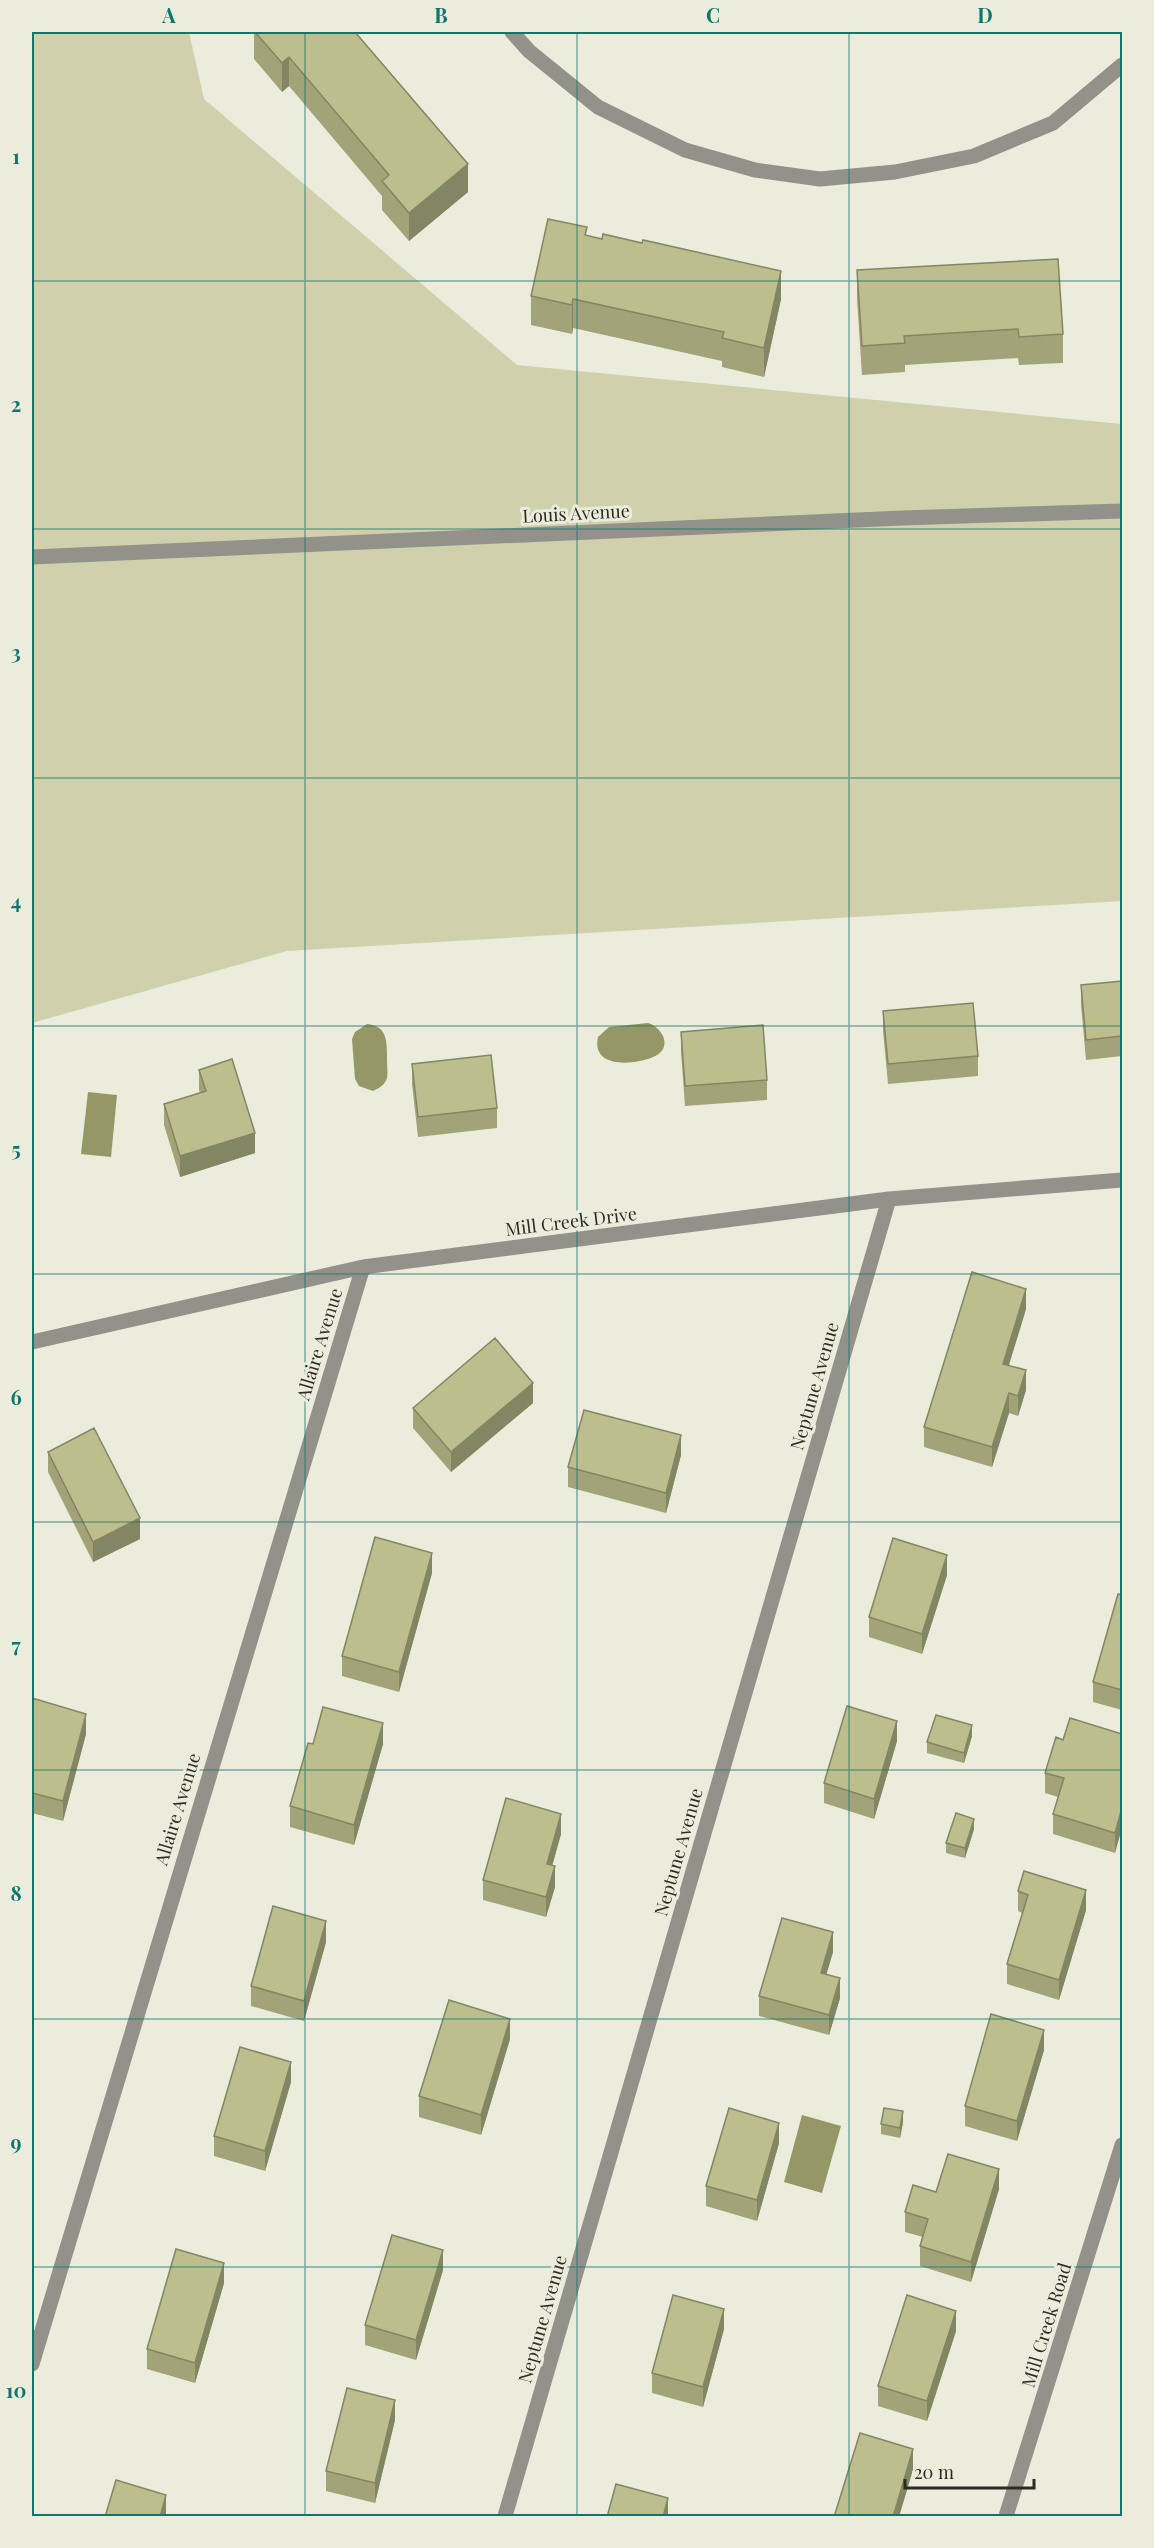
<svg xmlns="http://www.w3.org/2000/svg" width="1154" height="2548" viewBox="0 0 1154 2548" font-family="'Playfair Display',serif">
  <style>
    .green { fill: #d0d1ac }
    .water { fill: #969767 }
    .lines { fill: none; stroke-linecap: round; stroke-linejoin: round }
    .minor { stroke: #92928b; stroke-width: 15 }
    .tertiary { stroke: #92928b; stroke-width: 15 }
    .wall { fill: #a3a379 }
    .shaded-wall { fill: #848563 }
    .building { fill: #bdbe8d; stroke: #848563; stroke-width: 1.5 }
    .grid { fill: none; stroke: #0f766e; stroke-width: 1.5; stroke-opacity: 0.55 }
    .labels { text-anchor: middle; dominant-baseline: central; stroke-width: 6; stroke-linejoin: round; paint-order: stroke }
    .street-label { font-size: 18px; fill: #2b2b24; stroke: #ebecdb }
    .neatline { fill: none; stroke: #0f766e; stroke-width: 2 }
    .grid-label { font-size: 20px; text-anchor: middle; font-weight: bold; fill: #0f766e }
  </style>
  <rect width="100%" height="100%" fill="#ebecdb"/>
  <path class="green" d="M32,32H189L204,99L517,365L1122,424V901L287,951L32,1023Z"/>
  <path class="water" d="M648,1023C664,1028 673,1049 653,1057C634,1065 591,1069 598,1037L609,1027Z
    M367,1024C388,1026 387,1042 387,1059C387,1065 388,1073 387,1078C385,1085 379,1088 373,1091L359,1086L355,1079L352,1039L355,1032Z
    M88,1092L117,1095L111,1157L81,1154Z
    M802,2115L841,2126L822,2193L784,2182Z"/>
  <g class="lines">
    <path class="minor" d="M512,32L529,51L598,107L685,150L755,170L820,179L895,172L974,156L1053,123L1122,65
      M32,557L902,518L1122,511
      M32,1342L363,1267L889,1199L1122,1180
      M32,2364L363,1267
      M505,2516L889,1199"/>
    <path class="tertiary" d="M1006,2516L1122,2145"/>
  </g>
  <path class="wall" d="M254,32H355L468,192L409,241L382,210V196L289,86L282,92L254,59Z
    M587,235L781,299L764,377L722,367V361L573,328L572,334L531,325V296Z
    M857,270L1063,334V363L1019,365L1018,358L905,365V372L862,375L857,299Z
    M1122,981V1056L1086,1060L1081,1005V985Z
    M883,1011L978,1056V1076L888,1084L883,1031Z
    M681,1032L767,1080V1100L685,1106L681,1052Z
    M412,1064L497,1108V1128L418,1137L412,1084Z
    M199,1070L255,1153L180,1177L164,1125V1104L200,1093L199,1090Z
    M1026,1309L1009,1365L1026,1390L1018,1416L1009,1413L992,1467L924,1447V1427Z
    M533,1403L451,1472L413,1428V1408Z
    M48,1452L140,1539L93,1562L48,1472Z
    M681,1455L666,1513L568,1487V1467Z
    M432,1573L399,1692L342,1676V1656Z
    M947,1575L922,1654L869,1637V1617Z
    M1122,1595V1710L1093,1702V1682Z
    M32,1698L86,1734L63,1821L32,1813Z
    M1122,1734L1115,1853L1053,1834V1814L1058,1797L1045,1793V1773L1063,1740Z
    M972,1736L964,1763L927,1753V1742Z
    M897,1741L874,1819L824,1803V1783Z
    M313,1744H383L354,1845L290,1827V1806Z
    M974,1829L965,1858L946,1853V1843Z
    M561,1834L552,1866L555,1887L546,1917L483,1900V1880Z
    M1018,1891L1086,1910L1059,2000L1007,1984V1964L1022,1913L1018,1911Z
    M326,1942L304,2021L251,2006V1986Z
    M833,1952L826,1974L840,1998L829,2035L759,2016V1996Z
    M510,2039L481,2135L419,2117V2096Z
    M1044,2050L1017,2141L965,2126V2106Z
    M291,2082L265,2171L214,2156V2136Z
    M903,2122L900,2138L881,2134V2124Z
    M779,2143L757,2221L706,2206V2186Z
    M999,2189L971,2282L920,2266V2246L923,2237L905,2232V2212L936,2192Z
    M443,2270L416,2360L365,2345V2325Z
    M224,2283L195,2383L147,2369V2349Z
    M724,2329L703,2407L652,2393V2373Z
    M956,2331L927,2421L878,2406V2386Z
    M395,2420L375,2503L326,2491V2471Z"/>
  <path class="shaded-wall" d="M289,57V86L282,92V63Z
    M468,164V192L409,241V213Z
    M781,271V299L764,377V348Z
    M573,299V328L572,334V305Z
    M255,1133V1153L180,1177V1156Z
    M1026,1289V1309L1003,1384V1364Z
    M1026,1370V1390L1018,1416V1396Z
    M533,1383V1403L451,1472V1452Z
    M1009,1393V1413L992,1467V1447Z
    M681,1435V1455L666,1513V1493Z
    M140,1518V1539L93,1562V1542Z
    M432,1553V1573L399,1692V1672Z
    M947,1555V1575L922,1654V1634Z
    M86,1714V1734L63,1821V1801Z
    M897,1721V1741L874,1819V1799Z
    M383,1723V1744L354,1845V1825Z
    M972,1725V1736L964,1763V1753Z
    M1122,1808V1828L1115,1853V1833Z
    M561,1814V1834L547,1884V1864Z
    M974,1819V1829L965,1858V1848Z
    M555,1866V1887L546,1917V1897Z
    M1086,1890V1910L1059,2000V1980Z
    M326,1921V1942L304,2021V2001Z
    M833,1932V1952L821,1993V1973Z
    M840,1978V1998L829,2035V2015Z
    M510,2019V2039L481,2135V2115Z
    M1044,2030V2050L1017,2141V2121Z
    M291,2062V2082L265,2171V2151Z
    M903,2111V2122L900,2138V2128Z
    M779,2123V2143L757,2221V2200Z
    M999,2169V2189L971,2282V2262Z
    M443,2250V2270L416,2360V2340Z
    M224,2263V2283L195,2383V2363Z
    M724,2309V2329L703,2407V2387Z
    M956,2311V2331L927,2421V2401Z
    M395,2400V2420L375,2503V2483Z
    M913,2449V2470L899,2517H893Z
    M166,2495V2517H160Z
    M668,2498V2517H663Z"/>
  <path class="building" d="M255,32H355L468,164L409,213L382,181L389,175L289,57L282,63Z
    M548,219L587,227L585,235L602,239L603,234L642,243L643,240L781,271L764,348L722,338L724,332L573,299L572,305L531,296Z
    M1058,259L1063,334L1019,337L1018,329L904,336L905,343L862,346L857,270Z
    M1122,981V1036L1086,1040L1081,985Z
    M973,1003L978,1056L888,1064L883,1011Z
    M763,1025L767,1080L685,1086L681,1032Z
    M491,1055L497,1108L418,1117L412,1064Z
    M232,1059L255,1133L180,1156L164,1104L206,1091L199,1070Z
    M972,1272L1026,1289L1003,1364L1026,1370L1018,1396L1009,1393L992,1447L924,1427Z
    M495,1338L533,1383L451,1452L413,1408Z
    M584,1410L681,1435L666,1493L568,1467Z
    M94,1428L140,1518L93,1542L48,1452Z
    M375,1537L432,1553L399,1672L342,1656Z
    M893,1538L947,1555L922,1634L869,1617Z
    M1118,1594L1122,1595V1690L1093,1682Z
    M32,1698L86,1714L63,1801L32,1793Z
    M847,1706L897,1721L874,1799L824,1783Z
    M323,1707L383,1723L354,1825L290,1806L308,1743L313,1744Z
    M936,1715L972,1725L964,1753L927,1742Z
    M1070,1718L1122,1734V1808L1115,1833L1053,1814L1064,1778L1045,1773L1056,1737L1063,1740Z
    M506,1798L561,1814L547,1864L555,1866L546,1897L483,1880Z
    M956,1813L974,1819L965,1848L946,1843Z
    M1024,1871L1086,1890L1059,1980L1007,1964L1028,1895L1018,1891Z
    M273,1906L326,1921L304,2001L251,1986Z
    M782,1918L833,1932L821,1973L840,1978L829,2015L759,1996Z
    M449,2000L510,2019L481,2115L419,2096Z
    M991,2014L1044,2030L1017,2121L965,2106Z
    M240,2047L291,2062L265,2151L214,2136Z
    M729,2108L779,2123L757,2200L706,2186Z
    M884,2108L903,2111L900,2128L881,2124Z
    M948,2154L999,2169L971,2262L920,2246L928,2219L905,2212L913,2185L936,2192Z
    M392,2235L443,2250L416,2340L365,2325Z
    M176,2249L224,2263L195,2363L147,2349Z
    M673,2295L724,2309L703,2387L652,2373Z
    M907,2295L956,2311L927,2401L878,2386Z
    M347,2388L395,2400L375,2483L326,2471Z
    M860,2433L913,2449L893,2517H834Z
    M116,2480L166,2495L160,2517H105Z
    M616,2484L668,2498L663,2517H607Z"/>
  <path class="grid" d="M305,32V2516M577,32V2516M849,32V2516M32,281H1122M32,529H1122M32,778H1122M32,1026H1122M32,1274H1122M32,1522H1122M32,1770H1122M32,2019H1122M32,2267H1122"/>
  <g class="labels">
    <g class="street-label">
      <text transform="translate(576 513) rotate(-3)">Louis Avenue</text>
      <text transform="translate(571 1221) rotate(-7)">Mill Creek Drive</text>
      <text transform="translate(319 1344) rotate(-73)">Allaire Avenue</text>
      <text transform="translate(814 1386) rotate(-74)">Neptune Avenue</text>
      <text transform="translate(177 1809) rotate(-73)">Allaire Avenue</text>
      <text transform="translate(678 1852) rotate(-74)">Neptune Avenue</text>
      <text transform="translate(542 2319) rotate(-74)">Neptune Avenue</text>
      <text transform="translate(1046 2325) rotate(-73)">Mill Creek Road</text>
    </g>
  </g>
  <rect width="1154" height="2548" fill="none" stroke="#ebecdb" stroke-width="66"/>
  <path d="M905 2479v9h129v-9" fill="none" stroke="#2b2b24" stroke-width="3"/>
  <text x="914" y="2479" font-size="18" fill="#2b2b24" stroke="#ebecdb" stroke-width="4.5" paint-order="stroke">20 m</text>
  <rect x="33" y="33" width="1088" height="2482" class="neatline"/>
  <g class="grid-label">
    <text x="169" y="23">A</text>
    <text x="441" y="23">B</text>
    <text x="713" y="23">C</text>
    <text x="985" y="23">D</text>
    <text x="16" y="164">1</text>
    <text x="16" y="412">2</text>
    <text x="16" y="660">3</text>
    <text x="16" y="909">4</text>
    <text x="16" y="1157">5</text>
    <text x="16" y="1405">6</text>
    <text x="16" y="1653">7</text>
    <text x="16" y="1901">8</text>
    <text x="16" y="2150">9</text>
    <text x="16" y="2398">10</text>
  </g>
</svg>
